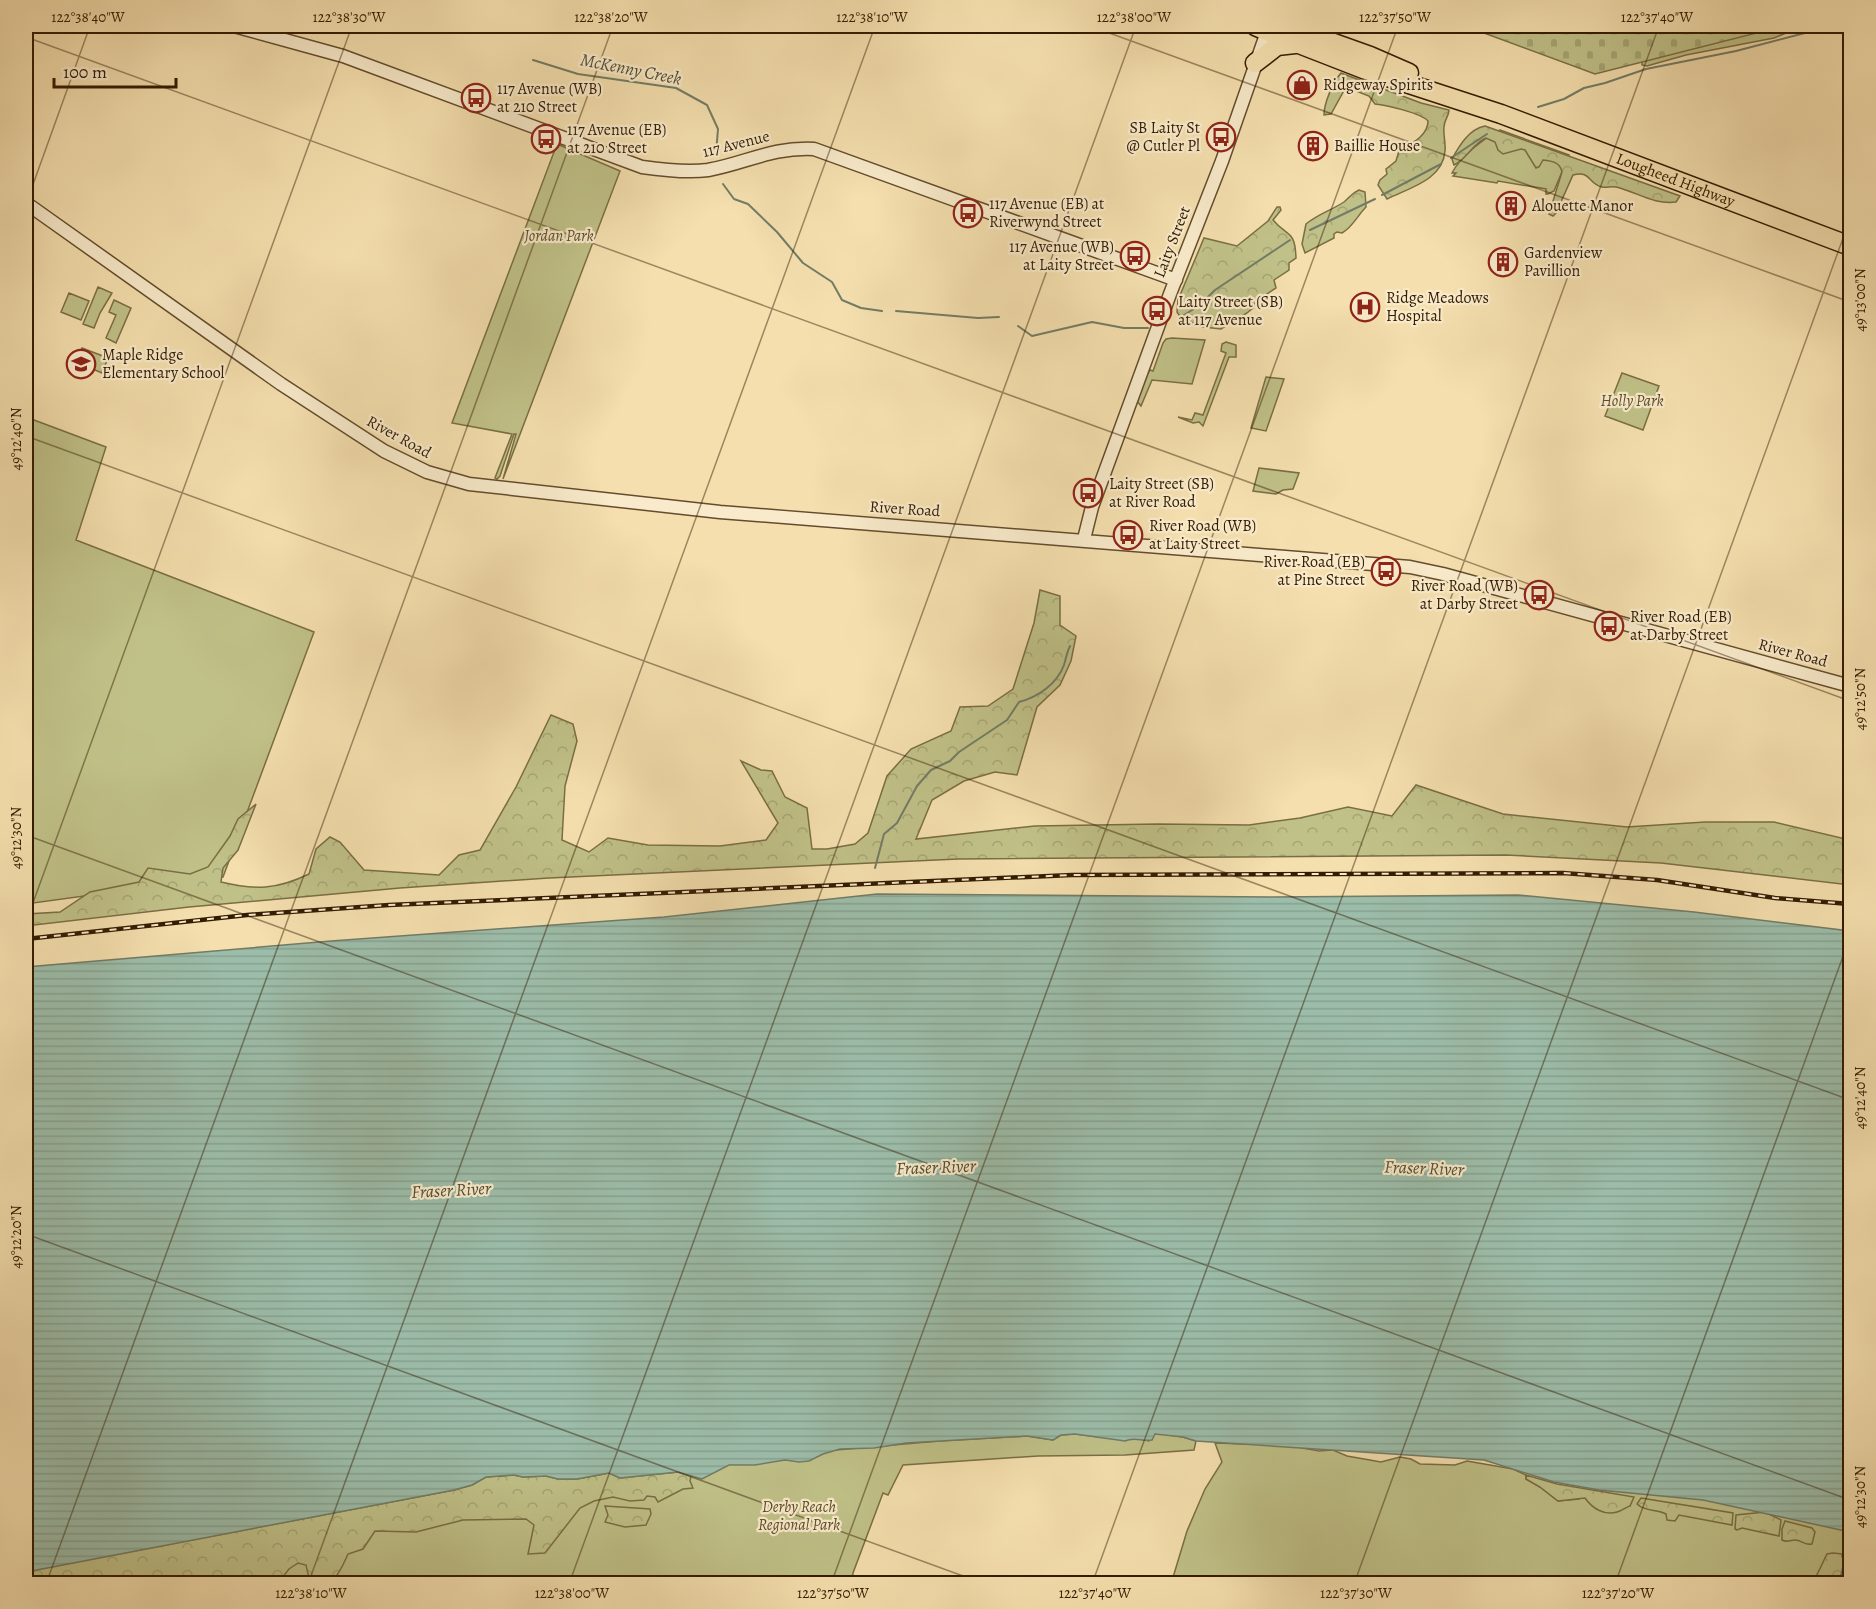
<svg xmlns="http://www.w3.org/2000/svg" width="1876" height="1609" viewBox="0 0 1876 1609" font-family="Alegreya,serif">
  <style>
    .green { fill: #c0c188; stroke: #7a6e44; stroke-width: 1.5 }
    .forest { fill: url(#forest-crowns); stroke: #7a6e44; stroke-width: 1.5 }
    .cemetery { fill: url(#cemetery-stones); stroke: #7a6e44; stroke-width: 1.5 }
    .water { fill: url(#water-rules); stroke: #727c66; stroke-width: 1.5 }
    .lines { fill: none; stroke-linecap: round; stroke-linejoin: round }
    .stream { stroke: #727c66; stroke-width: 2 }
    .minor-casing { stroke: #644c2c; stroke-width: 15 }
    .highway-casing { stroke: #331b00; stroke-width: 21 }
    .minor { stroke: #f8eaca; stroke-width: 12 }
    .highway { stroke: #f5dfae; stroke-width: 18 }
    .rail-casing { stroke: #331b00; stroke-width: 4.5 }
    .rail { stroke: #f8eaca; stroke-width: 2; stroke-dasharray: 7; stroke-linecap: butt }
    .ticks { fill: none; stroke: #331b00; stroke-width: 1.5; stroke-opacity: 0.45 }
    .labels { text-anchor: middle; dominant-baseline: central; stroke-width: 4.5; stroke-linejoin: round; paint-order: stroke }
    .poi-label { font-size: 16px; fill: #331b00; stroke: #f8eaca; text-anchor: start }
    .street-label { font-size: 16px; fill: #331b00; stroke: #f8eaca }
    .park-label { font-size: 16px; font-style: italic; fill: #5d4d29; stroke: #f8eaca }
    .water-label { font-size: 18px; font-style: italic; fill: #524c33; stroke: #f8eaca }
    .neatline { fill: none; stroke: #331b00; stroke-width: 2 }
    .ticks-label { font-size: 15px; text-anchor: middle; fill: #331b00 }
  </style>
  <defs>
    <pattern id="forest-crowns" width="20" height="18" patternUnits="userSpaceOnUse" patternTransform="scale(1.5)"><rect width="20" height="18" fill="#c0c188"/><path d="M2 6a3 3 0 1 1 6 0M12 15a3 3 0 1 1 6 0" fill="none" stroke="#a5a574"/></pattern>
    <pattern id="cemetery-stones" width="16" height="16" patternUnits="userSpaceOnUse" patternTransform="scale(1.5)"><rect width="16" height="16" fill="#c0c188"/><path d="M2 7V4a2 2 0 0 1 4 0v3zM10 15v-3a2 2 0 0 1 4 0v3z" fill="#a5a574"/></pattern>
    <pattern id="water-rules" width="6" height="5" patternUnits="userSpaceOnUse" patternTransform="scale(1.5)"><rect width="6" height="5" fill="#9cbdaa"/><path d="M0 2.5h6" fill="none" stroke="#87a290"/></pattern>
  </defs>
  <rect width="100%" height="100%" fill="#f5dfae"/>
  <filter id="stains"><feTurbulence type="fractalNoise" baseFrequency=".00333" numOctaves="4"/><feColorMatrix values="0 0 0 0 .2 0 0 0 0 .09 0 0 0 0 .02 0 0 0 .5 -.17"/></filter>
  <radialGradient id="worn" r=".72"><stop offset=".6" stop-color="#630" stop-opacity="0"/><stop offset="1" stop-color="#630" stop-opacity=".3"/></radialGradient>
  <path class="green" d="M1624,26H1791L1793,30L1774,38L1686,55L1647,66L1642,65V61Z
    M1500,130L1569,155L1554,191L1548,194H1546V189L1498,181L1497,183L1453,176L1456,173H1452C1460,157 1484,138 1500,130Z
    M557,144L620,171L503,479L516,434H514L500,476L497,479L495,478L512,434L452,423Z
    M98,287L112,293L100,313L94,328L83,324Z
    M69,293L89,301L81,320L61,312Z
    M114,300L131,308L116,343L106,338L116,315L109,312Z
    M1172,338L1205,340L1192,384L1152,380L1141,406L1136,400L1145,377L1150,370L1153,371L1163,343L1166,339Z
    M1226,342L1236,345V357H1229L1203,426L1199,422L1193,423L1178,417L1192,420L1195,413L1203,415L1226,353L1221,351L1222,344Z
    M82,348L108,358L102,373L76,362Z
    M1622,373L1659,386L1643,430L1605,416Z
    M1266,377L1284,379L1266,431L1251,428Z
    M26,417L106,447L76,540L314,632L223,877L26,904Z
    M1259,468L1299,473L1293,489L1283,490L1276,494L1253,491Z
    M1604,1431L1850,1486V1583L1171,1584L1187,1531L1205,1489L1222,1462L1215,1443L1243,1444L1265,1441L1319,1451L1333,1450L1347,1456L1381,1462L1400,1457L1411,1459L1420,1464L1455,1465L1467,1461L1513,1469L1526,1475V1479L1540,1487L1558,1501L1579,1499Z
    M1155,1433L1183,1437L1196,1441L1194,1450L1125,1455L1038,1456L903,1465L888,1495L883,1493L853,1573L852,1583L26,1584V1569L463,1483L939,1441L1027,1436L1053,1440L1061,1435L1075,1434L1125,1440L1132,1437L1149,1441Z"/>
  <path class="forest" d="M1341,73L1421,103L1449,110C1449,116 1444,120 1444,127C1443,135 1446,143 1445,151C1443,180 1409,188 1387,199L1378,185L1380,180L1387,174L1386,169L1396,161L1399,151C1411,144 1428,136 1428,121C1421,113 1386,105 1375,104L1369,96L1346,87L1331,114L1324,115C1324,103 1333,82 1341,73Z
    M1485,126L1680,196L1676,202C1654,205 1637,192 1616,187C1611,186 1606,188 1602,187C1588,184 1591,170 1573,175L1556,213L1553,216L1549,214L1562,172C1560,162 1552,161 1543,160L1539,167L1536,168L1525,150L1521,149L1503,154L1498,150L1495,142L1486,138C1472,144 1467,159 1454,165L1452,159C1459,146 1469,129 1485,126Z
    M1359,190L1365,192L1366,207C1357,216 1353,227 1342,233L1337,232L1334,234V238L1305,253L1302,244L1306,224C1318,214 1332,210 1344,202C1350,197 1352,193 1359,190Z
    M1277,207H1280L1281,210L1273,220C1287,237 1295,229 1296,258L1289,263V270L1274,280L1276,288L1256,301L1253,308L1247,313L1221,329L1203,327L1181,318L1177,312L1178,300L1204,238L1237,246L1268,221Z
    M1040,590L1060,596V625L1076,636L1071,661L1060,685L1037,707L1017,775L995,772L964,781L932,800L916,839L1035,826L1158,824L1249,825L1300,818L1348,807L1392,816L1416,785L1503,814L1627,827L1705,822H1774L1850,840V885L1661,863L1506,855L958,859L549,878L400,888L189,907L26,926V914L60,912L90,892L139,882L148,868L190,874L208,867L230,836L238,819L256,804L238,850L223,868L221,882C255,890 276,890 309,874L316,849L330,837L340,842L364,870L439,875L459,855L480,850L516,787L551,715L573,724L577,741L565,786L562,840L589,852L608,838L648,845L720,846L766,840L778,823L741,761L761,770L772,771L785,797L807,808L812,849H827L855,844L868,833L887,776L911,749L951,731L960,707L988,706L1013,689L1034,623Z
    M678,1472L691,1476L690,1481L693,1488L683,1489L658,1502L655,1497L647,1496L644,1500L630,1501L613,1497L594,1501L580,1508L545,1553L528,1554L534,1525L526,1519L463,1520L416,1532L375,1531L363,1549L348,1554C339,1574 333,1591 309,1578L306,1565L298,1563L289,1569L278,1583L26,1584V1572L39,1569L454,1490L472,1485L486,1477L514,1475L523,1477L546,1476L558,1479H577L609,1473L620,1478Z
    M1526,1475L1557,1484L1634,1497L1630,1506C1626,1507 1622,1511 1617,1512C1604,1516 1592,1508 1585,1498L1558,1501L1540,1487L1526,1479Z
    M1641,1498L1733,1513L1732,1525L1679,1515L1675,1521L1667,1520L1666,1514C1657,1509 1645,1512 1637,1504Z
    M605,1506L650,1509L651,1514L646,1525L625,1527L605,1522L608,1515Z
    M1765,1512L1781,1520L1779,1536L1742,1528L1737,1530L1735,1529L1736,1515Z
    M1785,1521L1812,1528L1815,1532L1812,1544C1805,1546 1802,1540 1795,1540C1789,1540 1788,1543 1782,1540V1529Z
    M1833,1553L1842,1554V1557L1850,1559V1583H1813L1827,1554Z"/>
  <path class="cemetery" d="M1465,26H1784L1595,74Z"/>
  <path class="water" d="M877,894L1272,897L1518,895L1694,912L1850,931V1532L1703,1500L1599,1490L1554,1482L1484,1460L1196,1441L1183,1437L1155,1434L1152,1440C1142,1442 1135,1436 1125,1441L1075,1434L1061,1435L1053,1440L1027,1436L906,1443L874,1448L840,1449L823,1454L809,1461L799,1462L785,1460L755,1465H729L702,1479L678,1472L620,1478L609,1473L577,1479H558L546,1476L523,1477L514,1475L486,1477L472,1485L454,1490L26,1572V967L331,941L664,917Z"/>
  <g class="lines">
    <path class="stream" d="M533,60L578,74L676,88L707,105L718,129L716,154
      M1538,107L1564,99L1584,88L1605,83L1646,69L1736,51L1828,27L1850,30
      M1451,158L1487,134
      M723,184L734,199L748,204L777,232L803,263L832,282L842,300L861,308L882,311
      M1382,195L1441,164
      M1310,230L1375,199
      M896,311L978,318L999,317
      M1181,317L1200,305L1215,290L1290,240
      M1018,326L1032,336L1092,322L1124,328H1148
      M875,868L884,834L897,823L917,786L931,770L950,761L959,752L1007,720L1019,702C1038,697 1057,684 1064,665C1066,658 1067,652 1070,646
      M1839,1584L1846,1555L1848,1531"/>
    <g class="minor-casing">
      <path id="minor" d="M234,26L343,56L642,167C663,170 687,173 708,170C747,163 771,147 814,149L1176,280
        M26,203L281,384L384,451L427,472L469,484L720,512L1410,567L1443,574L1850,686
        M1084,539L1092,507L1170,294L1222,161L1269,26"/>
    </g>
    <g class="highway-casing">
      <g id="highway">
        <path id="s1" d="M1255,26L1276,35L1366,70L1501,114L1850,246"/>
        <path d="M1286,26L1370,56L1409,73"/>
        <path d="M1255,63L1277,46L1295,44"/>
      </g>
    </g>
    <use href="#minor" class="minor"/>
    <use href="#highway" class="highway"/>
    <g class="rail-casing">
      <path id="rail" d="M26,939L247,915L389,905L1072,875L1563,873L1657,880L1775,898L1850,904"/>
    </g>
    <use href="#rail" class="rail"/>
  </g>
  <path class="ticks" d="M1090,26L1850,302M26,37L1850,701M26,204L90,26M26,436L1850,1100M26,835L1850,1500M26,922L352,26M26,1234L985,1584M46,1584L613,26M308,1584L875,26M569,1584L1136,26M831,1584L1398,26M1092,1584L1659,26M1354,1584L1850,219M1615,1584L1850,937"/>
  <defs>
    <g id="shop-ring" transform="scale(1.5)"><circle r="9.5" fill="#f8eaca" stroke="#8f2418" stroke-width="1.5"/><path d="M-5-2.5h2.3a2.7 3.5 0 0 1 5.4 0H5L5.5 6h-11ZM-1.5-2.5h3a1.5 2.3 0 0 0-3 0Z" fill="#8f2418"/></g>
    <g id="bus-ring" transform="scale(1.5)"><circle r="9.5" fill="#f8eaca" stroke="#8f2418" stroke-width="1.5"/><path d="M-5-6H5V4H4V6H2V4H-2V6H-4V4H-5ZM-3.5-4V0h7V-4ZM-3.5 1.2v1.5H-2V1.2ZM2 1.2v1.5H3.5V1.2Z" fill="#8f2418"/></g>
    <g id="building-ring" transform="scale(1.5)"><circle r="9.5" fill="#f8eaca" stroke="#8f2418" stroke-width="1.5"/><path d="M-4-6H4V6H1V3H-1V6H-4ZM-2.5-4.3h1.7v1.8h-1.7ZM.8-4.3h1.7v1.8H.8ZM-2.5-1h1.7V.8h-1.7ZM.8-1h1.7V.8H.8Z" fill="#8f2418"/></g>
    <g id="hospital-ring" transform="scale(1.5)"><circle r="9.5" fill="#f8eaca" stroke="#8f2418" stroke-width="1.5"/><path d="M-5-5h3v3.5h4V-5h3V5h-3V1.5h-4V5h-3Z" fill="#8f2418"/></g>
    <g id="school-ring" transform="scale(1.5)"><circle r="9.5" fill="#f8eaca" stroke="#8f2418" stroke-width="1.5"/><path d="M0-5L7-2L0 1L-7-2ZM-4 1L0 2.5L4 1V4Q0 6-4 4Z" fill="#8f2418"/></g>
  </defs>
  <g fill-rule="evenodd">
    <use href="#shop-ring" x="1302" y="85"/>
    <use href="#bus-ring" x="476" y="98"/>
    <use href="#bus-ring" x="1221" y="137"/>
    <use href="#bus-ring" x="546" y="139"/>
    <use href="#building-ring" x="1313" y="146"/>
    <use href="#building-ring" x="1511" y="206"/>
    <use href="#bus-ring" x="968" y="213"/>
    <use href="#bus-ring" x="1135" y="256"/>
    <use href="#building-ring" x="1503" y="262"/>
    <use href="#hospital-ring" x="1365" y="307"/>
    <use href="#bus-ring" x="1157" y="311"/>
    <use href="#school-ring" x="81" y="364"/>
    <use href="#bus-ring" x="1088" y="493"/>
    <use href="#bus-ring" x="1128" y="535"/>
    <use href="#bus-ring" x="1386" y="571"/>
    <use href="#bus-ring" x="1539" y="595"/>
    <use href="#bus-ring" x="1609" y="626"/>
  </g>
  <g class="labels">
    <g class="poi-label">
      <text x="1323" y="85">Ridgeway Spirits</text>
      <text x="497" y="89">117 Avenue (WB)<tspan x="497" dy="18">at 210 Street</tspan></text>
      <text x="1200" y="128" text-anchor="end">SB Laity St<tspan x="1200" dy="18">@ Cutler Pl</tspan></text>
      <text x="567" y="130">117 Avenue (EB)<tspan x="567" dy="18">at 210 Street</tspan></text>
      <text x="1334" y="146">Baillie House</text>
      <text x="989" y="204">117 Avenue (EB) at<tspan x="989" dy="18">Riverwynd Street</tspan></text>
      <text x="1532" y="206">Alouette Manor</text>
      <text x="1114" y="247" text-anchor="end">117 Avenue (WB)<tspan x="1114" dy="18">at Laity Street</tspan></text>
      <text x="1524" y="253">Gardenview<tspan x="1524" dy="18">Pavillion</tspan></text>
      <text x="1386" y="298">Ridge Meadows<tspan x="1386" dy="18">Hospital</tspan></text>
      <text x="1178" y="302">Laity Street (SB)<tspan x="1178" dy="18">at 117 Avenue</tspan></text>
      <text x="102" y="355">Maple Ridge<tspan x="102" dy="18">Elementary School</tspan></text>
      <text x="1109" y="484">Laity Street (SB)<tspan x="1109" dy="18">at River Road</tspan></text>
      <text x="1149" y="526">River Road (WB)<tspan x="1149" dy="18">at Laity Street</tspan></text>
      <text x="1365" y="562" text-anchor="end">River Road (EB)<tspan x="1365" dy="18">at Pine Street</tspan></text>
      <text x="1518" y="586" text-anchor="end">River Road (WB)<tspan x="1518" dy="18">at Darby Street</tspan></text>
      <text x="1630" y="617">River Road (EB)<tspan x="1630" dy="18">at Darby Street</tspan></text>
    </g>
    <g class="street-label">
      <text transform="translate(736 144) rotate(-14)">117 Avenue</text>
      <text stroke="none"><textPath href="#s1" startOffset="448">Lougheed Highway</textPath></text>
      <text transform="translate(1172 242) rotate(-69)">Laity Street</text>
      <text transform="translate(399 437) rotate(29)">River Road</text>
      <text transform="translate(905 509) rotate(4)">River Road</text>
      <text transform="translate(1793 653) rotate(15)">River Road</text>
    </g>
    <g class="park-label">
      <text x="559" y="236">Jordan Park</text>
      <text x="1632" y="401">Holly Park</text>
      <text x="799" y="1507">Derby Reach<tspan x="799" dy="18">Regional Park</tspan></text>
    </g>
    <g class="water-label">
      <text transform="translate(631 69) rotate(11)">McKenny Creek</text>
      <text transform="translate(936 1167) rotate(-2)">Fraser River</text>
      <text transform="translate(1424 1168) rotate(2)">Fraser River</text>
      <text transform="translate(451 1190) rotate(-3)">Fraser River</text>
    </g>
  </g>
  <rect width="1876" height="1609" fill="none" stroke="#f5dfae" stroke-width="66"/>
  <path d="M54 78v9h122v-9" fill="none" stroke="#331b00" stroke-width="3"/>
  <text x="63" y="78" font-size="18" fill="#331b00" stroke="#f8eaca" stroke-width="4.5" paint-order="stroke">100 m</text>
  <rect x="33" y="33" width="1810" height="1543" class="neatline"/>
  <g class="ticks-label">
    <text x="88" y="22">122°38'40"W</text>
    <text x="349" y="22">122°38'30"W</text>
    <text x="611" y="22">122°38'20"W</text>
    <text x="872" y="22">122°38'10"W</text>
    <text x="1134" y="22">122°38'00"W</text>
    <text x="1395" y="22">122°37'50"W</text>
    <text x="1657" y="22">122°37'40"W</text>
    <text transform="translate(1860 300) rotate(-90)" y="5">49°13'00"N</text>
    <text transform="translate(16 439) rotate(-90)" y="5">49°12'40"N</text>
    <text transform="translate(1860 699) rotate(-90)" y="5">49°12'50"N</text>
    <text transform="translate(16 838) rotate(-90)" y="5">49°12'30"N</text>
    <text transform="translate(1860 1098) rotate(-90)" y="5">49°12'40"N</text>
    <text transform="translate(16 1237) rotate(-90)" y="5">49°12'20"N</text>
    <text transform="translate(1860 1497) rotate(-90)" y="5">49°12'30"N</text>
    <text x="311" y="1598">122°38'10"W</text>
    <text x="572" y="1598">122°38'00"W</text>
    <text x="833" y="1598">122°37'50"W</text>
    <text x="1095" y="1598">122°37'40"W</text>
    <text x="1356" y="1598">122°37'30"W</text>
    <text x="1618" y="1598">122°37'20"W</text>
  </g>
  <rect width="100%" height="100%" filter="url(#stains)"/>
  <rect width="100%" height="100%" fill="url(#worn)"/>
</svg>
